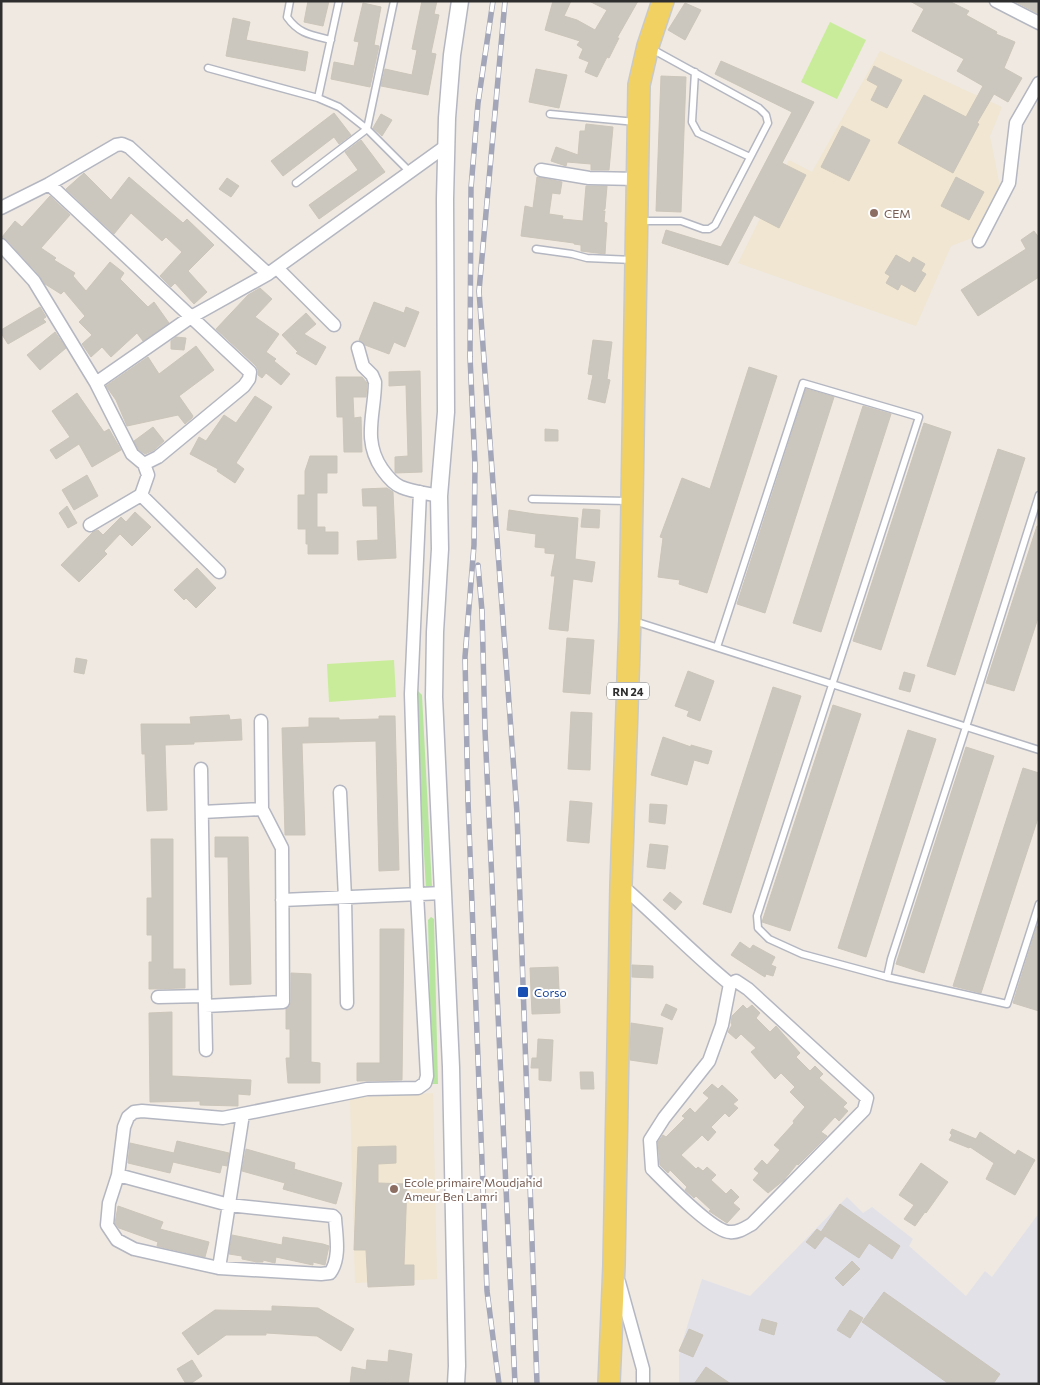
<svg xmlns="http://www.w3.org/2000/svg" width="1040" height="1385" viewBox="0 0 1040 1385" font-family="Commissioner,sans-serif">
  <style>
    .industrial { fill: #e3e1e8 }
    .education { fill: #f0e6d1 }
    .green { fill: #b6e59e }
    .pitch { fill: #c9ec9a }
    .building { fill: #cbc7bf; stroke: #cbc5ba }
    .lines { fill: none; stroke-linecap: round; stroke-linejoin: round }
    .service-casing { stroke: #b4b7c1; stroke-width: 9 }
    .minor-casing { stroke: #b4b7c1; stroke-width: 15 }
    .tertiary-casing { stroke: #b4b7c1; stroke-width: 19 }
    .primary-casing { stroke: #c9c9c9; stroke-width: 24 }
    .service { stroke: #fff; stroke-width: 6 }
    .minor { stroke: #fff; stroke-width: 12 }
    .tertiary { stroke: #fff; stroke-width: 16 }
    .primary { stroke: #f2d163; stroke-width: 21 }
    .rail-casing { stroke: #a3a6b8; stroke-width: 5.5 }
    .rail { stroke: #fff; stroke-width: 4; stroke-dasharray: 11; stroke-linecap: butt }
    .education-dot { fill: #8d6e63; stroke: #fff; stroke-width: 2 }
    .transit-dot { fill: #1a4fb4; stroke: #fff; stroke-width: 2 }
    .labels { text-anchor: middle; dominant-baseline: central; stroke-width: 4; stroke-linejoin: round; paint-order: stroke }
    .shield { fill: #fff; stroke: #6d6d6d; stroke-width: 1 }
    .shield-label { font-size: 11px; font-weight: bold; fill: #2e2e2e }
    .education-label { font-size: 12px; fill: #785e54; stroke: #fff; text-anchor: start }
    .transit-label { font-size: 12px; fill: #164399; stroke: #fff; text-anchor: start }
  </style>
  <rect width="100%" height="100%" fill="#efe9e1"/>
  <path class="industrial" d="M847,1197L863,1213L872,1207L913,1239L909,1246L966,1296L985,1271L992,1277L1039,1213V1384H680L679,1382V1356L681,1346L702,1279L750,1296Z"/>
  <path class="education" d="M880,51L1002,107L990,136L1000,187L972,238L951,246L916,326L738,263L789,160L812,172Z
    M433,1093L437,1279L355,1283L350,1098Z"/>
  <path class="green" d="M418,691L422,695L432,887L431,888L426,889L415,695Z
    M431,917L434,919L438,1084H432L428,920Z"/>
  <path class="pitch" d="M830,22L866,40L837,99L801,82Z
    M394,660L396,697L329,702L327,664Z"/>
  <path class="building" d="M308,1H329L323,26L304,22Z
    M422,1H437L434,14L439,15L431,53L436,54L428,95L381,86L385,69L412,75L417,50L412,49Z
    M553,1H571L564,16L577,20L595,30L607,10L589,1H638L617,38H619L609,58L607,57L597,77L585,72L589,62L579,58L583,49L577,45L580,41L545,30Z
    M910,1H949L969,11L966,15L997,32L996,34L1015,42L1004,68L1022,78L1008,102L994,94L977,123L979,124L953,173L898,143L924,95L966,117L983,86L957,71L964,59L912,31L924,9Z
    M1014,1H1039V14Z
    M363,3L381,7L374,45L379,46L370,87L331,79L334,62L354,66L359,42L354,41Z
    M685,3L701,10L685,40L668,30Z
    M233,18L250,22L246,40L308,52L305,71L226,56Z
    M721,61L814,102L782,163L806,175L779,228L754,215L728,265L662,243L666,230L721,247L792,112L715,74Z
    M874,66L902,80L887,108L871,100L878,86L867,80Z
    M536,69L567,75L559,108L529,102Z
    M661,76L686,77L681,212L656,211Z
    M334,113L351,135L339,144L334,137L283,176L271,161Z
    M381,114L392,120L382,136L373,128Z
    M586,124L613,127L609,170H591V164L567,162L566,166L551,161L556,147L578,155L580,131H585Z
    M842,126L870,140L849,181L821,167Z
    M361,140L385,172L319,219L309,205L358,170L345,152Z
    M84,173L111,200L129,177L183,223L187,219L214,245L188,271L207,292L194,304L175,283L171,287L160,276L182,252L166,237L162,241L131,213L114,234L66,189Z
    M537,177L562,182L560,194L552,193L549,214L563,216L562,219L583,221L586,186H607L605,209L602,211H605L604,222L607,223L605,254L581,251V245L574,244V243L521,236L525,206L533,208Z
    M956,177L984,192L969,220L941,206Z
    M227,178L239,186L231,197L219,189Z
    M50,196L70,215L41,248L56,258L54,260L75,273L73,276L86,291L110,262L124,273L120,279L148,307L154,302L169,323L143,341L137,333L111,357L102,347L91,357L82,344L92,335L79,322L85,316L64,291L61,294L45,284L40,276L7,240L2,237L15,221L22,227Z
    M1034,231L1039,238V277L978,316L961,290L1026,249L1021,240Z
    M896,255L910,263L913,257L925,264L921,271L926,274L915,292L901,284L898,290L886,283L890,276L885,273Z
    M260,288L272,299L255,317L279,334L266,352L276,359L274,361L290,374L281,385L266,373L262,378L258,375V370L256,366L216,329L248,295Z
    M374,302L404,313L406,307L419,312L405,347L394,342L389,354L365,345L359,340Z
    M40,307L46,317L43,319L46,322L8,344L1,333V330Z
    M306,313L316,324L304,334L326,347L316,365L296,353L298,352L282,335Z
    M55,332L66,348L40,370L27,355Z
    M176,337L186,338L184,350L171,349V341Z
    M593,340L612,342L607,379L610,380L605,403L588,399L593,375L588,374Z
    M196,346L214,370L179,396L193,416L192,418L185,424L178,415L127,426L116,400L106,386L148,357L159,374Z
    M749,367L777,376L707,593L679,584L680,580L658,577L663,538L660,537L682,478L710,489Z
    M420,371L422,472L395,473V457L408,456L406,385L389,386V372Z
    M336,377H362L367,383L366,397H353L354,418L361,417L362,452H344L343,417H337Z
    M806,389L834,397L765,613L737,604Z
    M77,393L104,432L109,429L121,450L92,467L79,444L56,459L50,450L70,437L52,411Z
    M255,396L272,407L236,463L244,469L235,483L217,471L218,469L190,454L199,437L206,441L224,415L236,423Z
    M863,406L891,414L821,632L793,623Z
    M924,423L951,432L881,650L853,641Z
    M153,427L164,441L154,450L145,454L138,449L134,441Z
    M545,429L558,430V441H545Z
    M998,449L1025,458L955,675L927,666Z
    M310,456H337V473H327V493H317V527H325V532H338V554H308V544H306V529H298V495H305V471Z
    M87,475L98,496L74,510L62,490Z
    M387,488L393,492L396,558L358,560L357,541L378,540L377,506H363L362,489Z
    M67,506L77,523L68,528L59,513Z
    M583,509L600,510L599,528L581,527Z
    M509,510L535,514L578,518L575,559L595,562L592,582L573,579L568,631L549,629L555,576H551L555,554L545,553V548L535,547L536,534L507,530Z
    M135,512L151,527L132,546L120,534L104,551L107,554L79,582L61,565L93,532L98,530L103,535L121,517L126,522Z
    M1037,526H1039V615L1014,691L986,683Z
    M197,568L216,588L196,608L186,598L184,600L174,590Z
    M567,638L594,640L590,694L563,692Z
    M76,658L87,660L84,674L74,672Z
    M688,671L714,681L700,721L687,716L689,711L675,706Z
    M904,672L915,675L910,692L899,689Z
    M773,687L801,696L731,913L703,904Z
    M833,705L861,714L790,931L762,922Z
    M571,712L592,713L590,770L568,769Z
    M229,715L230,720L241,719L242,740L194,742V744L165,745L167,810L147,811L145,754H142L141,724H191L190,717Z
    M379,716H395L399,870L379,871L376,741L302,743L305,835H285L282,728L309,727V718H339V720L379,719Z
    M908,730L936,739L866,957L838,948Z
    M663,737L691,747V745L712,751L708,764L694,760L687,785L651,775Z
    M966,747L994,756L924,973L896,964Z
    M1023,768L1039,773V815L981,993L953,986Z
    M570,801L592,803L589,843L567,841Z
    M650,804L667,805L665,824L649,822Z
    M215,837H248L251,984L230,985L228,857H215Z
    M151,839H173V969H185V988L149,989V962H152V935H147V898H152Z
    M650,844L668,846L665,869L647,867Z
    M670,892L682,902L675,910L663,900Z
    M1037,926L1039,927V1011L1013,1003Z
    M380,929H404L402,1080L357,1081V1063H380Z
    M740,942L750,949L753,945L775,957L771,965L776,967L773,976L766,974L765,977L760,974L731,955Z
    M632,965L653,966V978L632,977Z
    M558,967L560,1013L532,1014L530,968Z
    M291,973L311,974V1062L320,1063V1083H288L286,1058H290V1029H286V1009L290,1006L291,1002Z
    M666,1004L677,1009L672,1020L661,1015Z
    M743,1005L747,1009L752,1005L760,1013L756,1018L770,1032L776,1026L800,1053L796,1057L810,1071L815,1066L823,1074L819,1078L847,1103L843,1107L848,1111L839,1121L835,1117L821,1132L827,1136L798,1165L797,1164L784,1180L768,1193L753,1180L759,1173L754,1169L762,1160L767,1165L780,1150L774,1145L794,1123L793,1121L805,1107L790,1092L795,1087L781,1073L775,1079L751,1052L756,1048L741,1034L736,1039L728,1032L732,1025L731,1023L732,1016Z
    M172,1012V1076L251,1080L250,1095L238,1094V1106L200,1105V1101L150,1102L149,1013Z
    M631,1023L663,1028L657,1064L630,1060Z
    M538,1039L553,1040L551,1081L539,1080V1068H531L532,1058H537Z
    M580,1072H593L594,1089H581Z
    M712,1084L718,1089L722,1085L734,1096L738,1100L733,1104L738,1108L729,1117L725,1113L711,1127L716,1132L708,1141L702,1135L681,1155L696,1169L698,1167L703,1171L707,1167L716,1175L711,1180L726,1194L731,1189L739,1197L733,1203L740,1209L727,1223L709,1211L711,1210L696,1196L694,1198L685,1190L687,1187L670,1170L668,1173L660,1165L658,1142L663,1135L666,1137L685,1118L682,1116L690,1108L695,1113L709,1098L703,1093Z
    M952,1129L976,1139L980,1132L1015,1155L1018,1150L1035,1160L1015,1195L986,1179L994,1163L970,1147L969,1148L949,1140L952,1135L950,1133Z
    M177,1141L229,1153L227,1166L222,1165L220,1173L173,1162L170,1173L128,1163L130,1143L174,1153Z
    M396,1146V1163L378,1164V1183L407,1184L404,1265H414V1285L368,1287L366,1250H354L358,1147Z
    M246,1149L295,1163L294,1169L342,1183L336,1204L283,1189L285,1183L242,1171Z
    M921,1163L948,1182L926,1213L925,1212L915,1226L904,1219L914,1205L899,1195Z
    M840,1204L900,1246L892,1259L869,1243L859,1258L822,1234L825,1236L815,1249L806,1242L817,1229L821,1232Z
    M118,1206L163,1222L160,1229L209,1242L205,1257L157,1246L158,1242L119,1228L115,1223Z
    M232,1235L282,1245L283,1237L323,1244L329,1246L325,1265L313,1262V1265L276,1257L275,1263L263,1260V1262H257L242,1259V1256L229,1254Z
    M852,1261L860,1269L843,1286L835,1278Z
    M884,1292L1000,1374L993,1384H949L862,1322Z
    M272,1306L318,1308L354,1329L341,1351L317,1336L266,1333V1335H226L198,1355L182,1333L215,1310L272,1311Z
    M850,1310L863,1318L850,1338L837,1330Z
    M762,1319L777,1323L774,1335L759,1330Z
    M689,1329L703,1335L693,1357L679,1351Z
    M389,1350L412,1354L408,1384L386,1382V1384H350L352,1367L366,1370L367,1360L388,1362Z
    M192,1360L202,1376L190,1384H186L177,1369Z
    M706,1367L731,1384H694Z"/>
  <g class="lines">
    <g class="service-casing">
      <path id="service" d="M290,1L287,17C299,34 311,35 331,40
        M208,68L318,98L339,107L367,129L410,172
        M695,72L692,122L698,133L750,157
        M318,98L339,1
        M550,114L636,122
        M296,183L367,129L394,1
        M641,221H681L703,229H709L715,225L768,123L766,115L759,108L650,48
        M536,249L572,254L587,258L633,260
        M532,499L628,501
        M634,621L1039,750
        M717,647L803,383L919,417L757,916L758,928L769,939L802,954L887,977L1007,1004L1039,904
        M887,977L891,959L966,727L1039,495"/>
    </g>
    <g class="minor-casing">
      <path id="minor" d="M996,1L1039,23
        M541,170L589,178L638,179
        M1,208L49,184L116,145L122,144L129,147L268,274L446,146
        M979,241L1009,183L1016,123L1039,83
        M1,245L34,281L96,383L132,454L144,464L158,457L244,386L249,379L250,372L49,184
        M277,268L334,325
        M358,348L363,366L372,375L375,382C375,413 362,440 382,469C387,476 393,484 401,487C413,492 427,493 439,496
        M96,383L191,317L268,274
        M141,495L219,572
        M90,525L141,495L148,475L144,464
        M261,721L262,809
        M201,769L205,1006L283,1002L282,848L262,809L202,812
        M340,792L345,898L347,1003
        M621,885C658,917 692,953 730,984
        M282,900L443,893
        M736,981L748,989L867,1098L864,1110L752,1224C745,1228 738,1233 730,1232C713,1232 666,1183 652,1169L650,1140L664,1118L709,1061L722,1025L730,984Z
        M158,997L205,996
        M205,1006L206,1050
        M118,1175L229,1205L333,1216L335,1218C336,1235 341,1258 330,1273L321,1274L219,1268L134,1249L117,1240L107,1225L109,1203L118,1175L124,1127L128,1117L134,1112L142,1111L223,1118L367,1089L418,1088L425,1083L427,1076L417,894L411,694L420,492
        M219,1268L243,1114
        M619,1282L643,1369V1384"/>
    </g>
    <g class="tertiary-casing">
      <path id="tertiary" d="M456,1384L457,1366L451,1067L434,697L435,632L440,549L439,496L446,412L445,199L447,118L452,55L460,1"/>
    </g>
    <g class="primary-casing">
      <path id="primary" d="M609,1384L614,1265L621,885L630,620L639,85L648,46L663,1"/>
    </g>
    <use href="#service" class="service"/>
    <use href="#minor" class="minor"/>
    <use href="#tertiary" class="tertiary"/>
    <use href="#primary" class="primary"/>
    <g class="rail-casing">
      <path id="rail" d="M493,1L478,103L471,188L470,357L475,465L474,545L465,657L468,801L487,1291L499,1384
        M505,1L479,291L517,813L537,1384
        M478,565L482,611L485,730L515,1384"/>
    </g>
    <use href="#rail" class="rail"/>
  </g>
  <g class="education-dot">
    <circle cx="874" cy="213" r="5"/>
    <circle cx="394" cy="1189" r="5"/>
  </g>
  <rect class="transit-dot" x="517" y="986" width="12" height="12" rx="2.5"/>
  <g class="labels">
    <rect class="shield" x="607" y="682.5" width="42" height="17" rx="4"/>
    <g class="shield-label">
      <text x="628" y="691">RN 24</text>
    </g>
    <g class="education-label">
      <text x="884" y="213">CEM</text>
      <text x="404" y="1182">Ecole primaire Moudjahid<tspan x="404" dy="14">Ameur Ben Lamri</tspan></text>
    </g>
    <g class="transit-label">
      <text x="534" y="992">Corso</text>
    </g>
  </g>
  <rect width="1040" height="1385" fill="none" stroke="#2e2e2e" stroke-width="5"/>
</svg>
